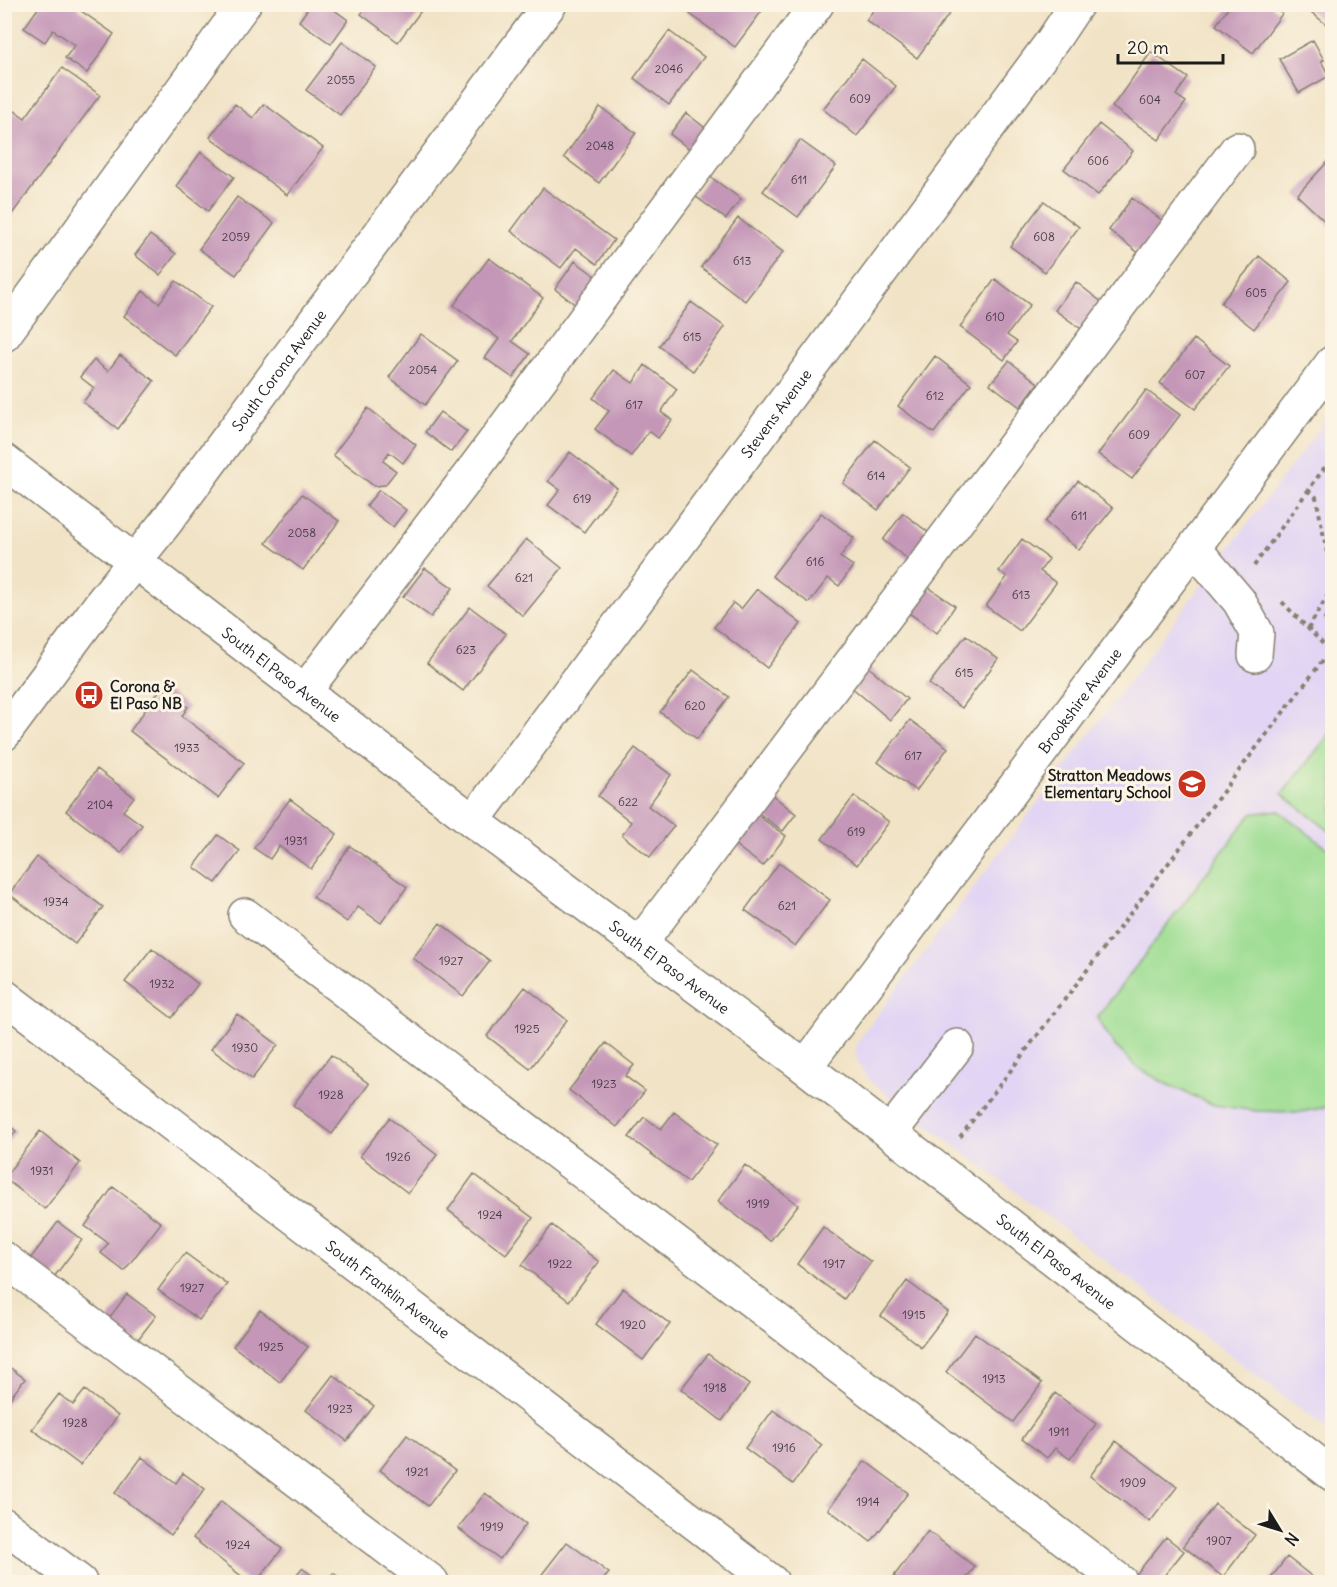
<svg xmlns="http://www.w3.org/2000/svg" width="1337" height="1587" viewBox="0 0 1337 1587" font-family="Delius,sans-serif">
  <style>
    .built { fill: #e1d4f4 }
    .green { fill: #9ddd93; stroke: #5c7c58; stroke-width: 1.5 }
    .building { fill: #c497b8 }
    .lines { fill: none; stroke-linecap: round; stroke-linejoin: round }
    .minor-casing { stroke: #868071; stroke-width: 36 }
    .path { stroke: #868071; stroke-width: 4; stroke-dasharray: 4.5 4.5; stroke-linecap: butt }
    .minor { stroke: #fff; stroke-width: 33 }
    .labels { text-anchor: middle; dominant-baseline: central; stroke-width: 6; stroke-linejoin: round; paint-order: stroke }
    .number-label { font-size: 12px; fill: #463b43 }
    .street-label { font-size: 15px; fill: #1c1c1c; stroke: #fcf5e5 }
    .poi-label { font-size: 15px; font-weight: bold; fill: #1c1c1c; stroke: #fcf5e5; text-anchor: start }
  </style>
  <rect width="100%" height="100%" fill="#fcf5e5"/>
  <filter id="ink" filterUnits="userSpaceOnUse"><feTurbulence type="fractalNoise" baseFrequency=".0167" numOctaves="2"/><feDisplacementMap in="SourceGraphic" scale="12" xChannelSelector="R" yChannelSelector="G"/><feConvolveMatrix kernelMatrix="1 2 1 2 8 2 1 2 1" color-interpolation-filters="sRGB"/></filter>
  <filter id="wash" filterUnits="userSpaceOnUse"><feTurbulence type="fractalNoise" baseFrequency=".008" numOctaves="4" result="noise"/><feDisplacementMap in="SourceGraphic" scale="24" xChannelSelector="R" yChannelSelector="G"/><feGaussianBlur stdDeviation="1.35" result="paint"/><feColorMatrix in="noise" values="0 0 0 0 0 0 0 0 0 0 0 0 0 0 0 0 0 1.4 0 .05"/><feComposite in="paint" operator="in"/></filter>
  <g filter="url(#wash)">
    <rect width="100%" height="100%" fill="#f1e3c6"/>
    <path class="built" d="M1332,412V1433L871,1082L859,1065L855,1049L863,1034Z"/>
    <path class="green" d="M1332,488V540L1324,499Z
      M1332,731V833L1282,794Z
      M1278,810L1332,852V1106L1301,1112L1257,1111L1214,1105L1168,1085L1138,1068L1115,1046L1097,1018L1251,814Z"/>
    <g id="blocks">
      <path class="building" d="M41,4H80L77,8L114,34L87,73L65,58L75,45L53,30L45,42L24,28Z
        M311,4H326L348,20L331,44L299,21Z
        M369,4H426L398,42L361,14Z
        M691,4H767L735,47L686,11Z
        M878,4H936L949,14L917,58L866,20Z
        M1231,4H1269L1282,14L1253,53L1216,25Z
        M1309,4H1332V29L1306,8Z
        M669,31L704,57L669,105L634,78Z
        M1313,40L1324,60L1321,61L1329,76L1299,93L1279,59Z
        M342,42L376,67L340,115L306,90Z
        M1151,52L1188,78L1176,95L1186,102L1159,140L1112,107Z
        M862,59L896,86L857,136L823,109Z
        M62,68L100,95L4,225V126L15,111L25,118Z
        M235,104L253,118L264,104L323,148L287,195L210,137Z
        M600,107L636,133L599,183L564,157Z
        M686,113L713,134L697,155L670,134Z
        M1099,124L1133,151L1098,195L1064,169Z
        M800,140L836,166L798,217L763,191Z
        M201,152L234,177L208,211L176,186Z
        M1332,157V228L1297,195Z
        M709,176L741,199L726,219L695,196Z
        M543,188L614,240L597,264L576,248L561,268L511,231Z
        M237,197L274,223L236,275L199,249Z
        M1132,198L1164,222L1140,254L1109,230Z
        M1044,201L1079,227L1045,272L1010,246Z
        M738,218L783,252L745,301L701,267Z
        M150,235L176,254L160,275L135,255Z
        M1259,256L1291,282L1254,329L1221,303Z
        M489,258L543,298L512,341L530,354L513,378L485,358L499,339L454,305Z
        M575,261L602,281L581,309L555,289Z
        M995,279L1030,305L1007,335L1017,342L1004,360L960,327Z
        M176,281L211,307L175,355L124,316L143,291L159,303Z
        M1076,282L1104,304L1084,331L1055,310Z
        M691,302L725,327L693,371L659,346Z
        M421,334L458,361L425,405L389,377Z
        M1194,339L1229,366L1195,409L1160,383Z
        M120,355L154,381L118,429L83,402L94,388L80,377L94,360L108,371Z
        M935,356L971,384L934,433L898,406Z
        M1009,361L1038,383L1020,407L990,384Z
        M645,365L677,389L661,412L672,420L658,438L649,431L631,456L595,429L609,411L593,398L614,370L633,383Z
        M1146,390L1180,415L1132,479L1098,454Z
        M368,408L416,445L403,463L389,452L383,461L396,471L385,485L374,486L333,455Z
        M440,412L467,432L451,452L425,432Z
        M875,440L910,467L878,510L843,483Z
        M570,452L617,488L584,532L548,505L560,490L548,481Z
        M1078,481L1113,508L1079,550L1045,522Z
        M379,490L406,510L393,527L366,506Z
        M302,494L339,521L303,570L266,543Z
        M821,513L854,538L840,557L853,566L839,586L828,578L809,603L772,576Z
        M903,513L933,536L913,563L883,540Z
        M526,539L562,568L523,616L487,586Z
        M1022,539L1049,559L1040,571L1056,583L1020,631L986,606L1007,577L999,571Z
        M425,568L453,588L431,617L403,597Z
        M924,584L955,606L937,633L905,610Z
        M757,589L801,624L767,668L714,627L733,603L741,609Z
        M470,607L506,634L463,691L427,663Z
        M1332,608V625L1324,619Z
        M966,635L998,659L962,708L929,684Z
        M866,665L907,699L890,720L849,685Z
        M693,670L729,697L697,739L660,712Z
        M162,687L188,707L182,716L244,763L218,798L130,731Z
        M910,720L948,748L916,791L878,762Z
        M635,748L671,775L648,806L674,826L650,857L622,835L631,822L598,796Z
        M97,769L134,797L123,811L142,825L121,853L66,811Z
        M771,794L796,814L783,831L757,812Z
        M854,796L889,822L857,865L822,839Z
        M290,799L337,834L311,869L279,846L270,859L254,848Z
        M753,812L786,836L763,866L731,842Z
        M218,835L240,851L216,883L194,867Z
        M350,846L407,887L381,923L358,907L347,922L313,897Z
        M37,857L103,907L75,944L9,894Z
        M779,863L830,900L795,946L745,910Z
        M440,923L490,961L463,996L413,958Z
        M152,948L198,984L172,1018L125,982Z
        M525,987L567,1020L530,1069L487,1036Z
        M237,1014L278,1045L252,1079L211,1049Z
        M606,1043L634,1065L625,1076L645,1091L617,1127L569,1090Z
        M331,1055L369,1084L332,1134L293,1105Z
        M674,1112L717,1145L688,1182L629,1137L644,1117L661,1129Z
        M389,1118L437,1155L408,1193L360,1156Z
        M4,1121L16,1131L4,1146Z
        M40,1131L80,1163L45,1209L4,1178Z
        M745,1165L798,1205L770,1241L718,1201Z
        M474,1174L533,1218L506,1254L448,1210Z
        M113,1187L161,1223L124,1271L101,1253L108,1243L85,1226Z
        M58,1222L82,1240L51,1281L27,1263Z
        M552,1225L599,1262L569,1301L522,1265Z
        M823,1227L871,1262L844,1299L797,1264Z
        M185,1253L227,1284L199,1320L158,1290Z
        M907,1281L948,1312L921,1347L881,1316Z
        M623,1288L670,1324L643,1360L596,1324Z
        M127,1294L156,1316L136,1342L107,1321Z
        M260,1310L308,1347L280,1382L233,1346Z
        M975,1333L1042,1383L1013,1422L946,1372Z
        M708,1354L749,1385L722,1421L681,1389Z
        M4,1363L25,1379L4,1406Z
        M333,1375L374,1406L347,1441L306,1410Z
        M85,1390L118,1416L80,1465L32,1429L59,1394L73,1405Z
        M1055,1393L1096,1424L1070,1459L1055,1448L1047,1458L1022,1439Z
        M773,1410L822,1445L793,1484L745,1448Z
        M407,1435L455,1471L428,1506L380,1470Z
        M1116,1441L1177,1487L1150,1522L1090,1476Z
        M142,1457L176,1483L183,1473L205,1489L171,1535L115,1493Z
        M865,1461L908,1493L871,1542L828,1509Z
        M485,1493L526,1524L500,1559L458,1528Z
        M221,1501L282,1549L256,1582H249L193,1538Z
        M1215,1504L1255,1535L1223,1577L1183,1546Z
        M928,1531L975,1567L963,1582H902L894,1576Z
        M1166,1537L1184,1551L1159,1582H1130Z
        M567,1542L609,1573L601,1582H536Z
        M1287,1557L1319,1582H1268Z
        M302,1568L321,1582H290Z
        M333,1573L345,1582H326Z"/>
    </g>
  </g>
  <g filter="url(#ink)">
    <use href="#blocks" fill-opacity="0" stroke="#868071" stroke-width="1.5"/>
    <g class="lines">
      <g class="minor-casing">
        <g id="minor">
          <path d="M4,335L244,4"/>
          <path id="s1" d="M4,461L473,821L805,1067L1332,1474"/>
          <path d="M1194,548L1239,601L1257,633L1255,655"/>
          <path d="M304,692L480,461L817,4"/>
          <path id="s2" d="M4,734L102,602L166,522L550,4"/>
          <path id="s3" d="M473,821L1053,40L1077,4"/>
          <path d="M245,915L1121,1582"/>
          <path d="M639,945L1237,149"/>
          <path id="s4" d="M4,996L772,1582"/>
          <path id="s5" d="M805,1067L1332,363"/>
          <path d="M890,1133L957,1046"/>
          <path d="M4,1259L432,1582"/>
          <path d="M4,1525L80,1582"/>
        </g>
      </g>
      <path class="path" d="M1308,490L1316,497L1332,578
        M1254,566L1332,457
        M1282,602L1332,653
        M1308,629L1332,588
        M960,1137L1330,651"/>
      <use href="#minor" class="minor"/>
    </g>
  </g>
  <defs>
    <g id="bus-disc" transform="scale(1.5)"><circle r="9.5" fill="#c8321e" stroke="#fcf5e5"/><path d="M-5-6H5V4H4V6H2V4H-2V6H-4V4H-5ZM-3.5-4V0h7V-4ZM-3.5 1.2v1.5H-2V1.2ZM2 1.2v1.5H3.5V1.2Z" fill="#fff"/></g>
    <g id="school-disc" transform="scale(1.5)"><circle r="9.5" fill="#c8321e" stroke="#fcf5e5"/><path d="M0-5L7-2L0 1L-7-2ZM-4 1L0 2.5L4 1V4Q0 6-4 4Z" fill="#fff"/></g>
  </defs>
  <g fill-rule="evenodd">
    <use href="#bus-disc" x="89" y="695"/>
    <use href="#school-disc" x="1192" y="784"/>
  </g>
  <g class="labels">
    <g class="number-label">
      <text x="669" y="68">2046</text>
      <text x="341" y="79">2055</text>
      <text x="860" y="98">609</text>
      <text x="1150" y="99">604</text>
      <text x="600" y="145">2048</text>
      <text x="1098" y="160">606</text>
      <text x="799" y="179">611</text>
      <text x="236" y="236">2059</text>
      <text x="1044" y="236">608</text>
      <text x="742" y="260">613</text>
      <text x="1256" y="292">605</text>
      <text x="995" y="316">610</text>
      <text x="692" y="336">615</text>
      <text x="423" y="369">2054</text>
      <text x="1195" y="374">607</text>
      <text x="935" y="395">612</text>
      <text x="634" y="404">617</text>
      <text x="1139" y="434">609</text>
      <text x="876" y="475">614</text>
      <text x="582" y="498">619</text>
      <text x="1079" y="515">611</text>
      <text x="302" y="532">2058</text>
      <text x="815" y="561">616</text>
      <text x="524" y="577">621</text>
      <text x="1021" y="594">613</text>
      <text x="466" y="649">623</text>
      <text x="964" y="672">615</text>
      <text x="695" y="705">620</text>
      <text x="187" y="747">1933</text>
      <text x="913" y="755">617</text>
      <text x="628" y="801">622</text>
      <text x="100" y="804">2104</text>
      <text x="856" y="831">619</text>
      <text x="296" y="840">1931</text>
      <text x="56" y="901">1934</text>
      <text x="787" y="905">621</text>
      <text x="451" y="960">1927</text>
      <text x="162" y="983">1932</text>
      <text x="527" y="1028">1925</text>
      <text x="245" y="1047">1930</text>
      <text x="604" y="1083">1923</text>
      <text x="331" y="1094">1928</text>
      <text x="398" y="1156">1926</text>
      <text x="42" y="1170">1931</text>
      <text x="758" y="1203">1919</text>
      <text x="490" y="1214">1924</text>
      <text x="560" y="1263">1922</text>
      <text x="834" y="1263">1917</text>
      <text x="192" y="1287">1927</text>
      <text x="914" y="1314">1915</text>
      <text x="633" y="1324">1920</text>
      <text x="271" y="1346">1925</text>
      <text x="994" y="1378">1913</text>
      <text x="715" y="1387">1918</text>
      <text x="340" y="1408">1923</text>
      <text x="75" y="1422">1928</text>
      <text x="1059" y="1431">1911</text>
      <text x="784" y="1447">1916</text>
      <text x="417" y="1471">1921</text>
      <text x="1133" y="1482">1909</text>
      <text x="868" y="1501">1914</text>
      <text x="492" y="1526">1919</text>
      <text x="1219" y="1540">1907</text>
      <text x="238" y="1544">1924</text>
    </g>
    <g class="street-label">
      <text stroke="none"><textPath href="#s2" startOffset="456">South Corona Avenue</textPath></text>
      <text stroke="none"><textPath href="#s3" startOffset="508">Stevens Avenue</textPath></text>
      <text stroke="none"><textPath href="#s1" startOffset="350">South El Paso Avenue</textPath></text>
      <text stroke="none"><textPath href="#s5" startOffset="458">Brookshire Avenue</textPath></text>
      <text stroke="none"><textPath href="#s1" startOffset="836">South El Paso Avenue</textPath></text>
      <text stroke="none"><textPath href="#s1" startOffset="1322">South El Paso Avenue</textPath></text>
      <text stroke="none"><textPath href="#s4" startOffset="483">South Franklin Avenue</textPath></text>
    </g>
    <g class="poi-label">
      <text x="110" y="686">Corona &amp;<tspan x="110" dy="17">El Paso NB</tspan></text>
      <text x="1171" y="775" text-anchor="end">Stratton Meadows<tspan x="1171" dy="17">Elementary School</tspan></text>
    </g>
  </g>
  <rect width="1337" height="1587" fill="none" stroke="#fcf5e5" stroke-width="24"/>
  <g transform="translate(1280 1530) rotate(128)" stroke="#fcf5e5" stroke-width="4.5" paint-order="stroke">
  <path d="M0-4.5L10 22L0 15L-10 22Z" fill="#1c1c1c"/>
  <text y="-9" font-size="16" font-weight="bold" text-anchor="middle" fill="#1c1c1c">N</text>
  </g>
  <path d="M1118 54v9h105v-9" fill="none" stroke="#1c1c1c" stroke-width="3"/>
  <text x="1127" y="54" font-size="18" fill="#1c1c1c" stroke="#fcf5e5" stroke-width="4.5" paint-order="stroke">20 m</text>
</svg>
